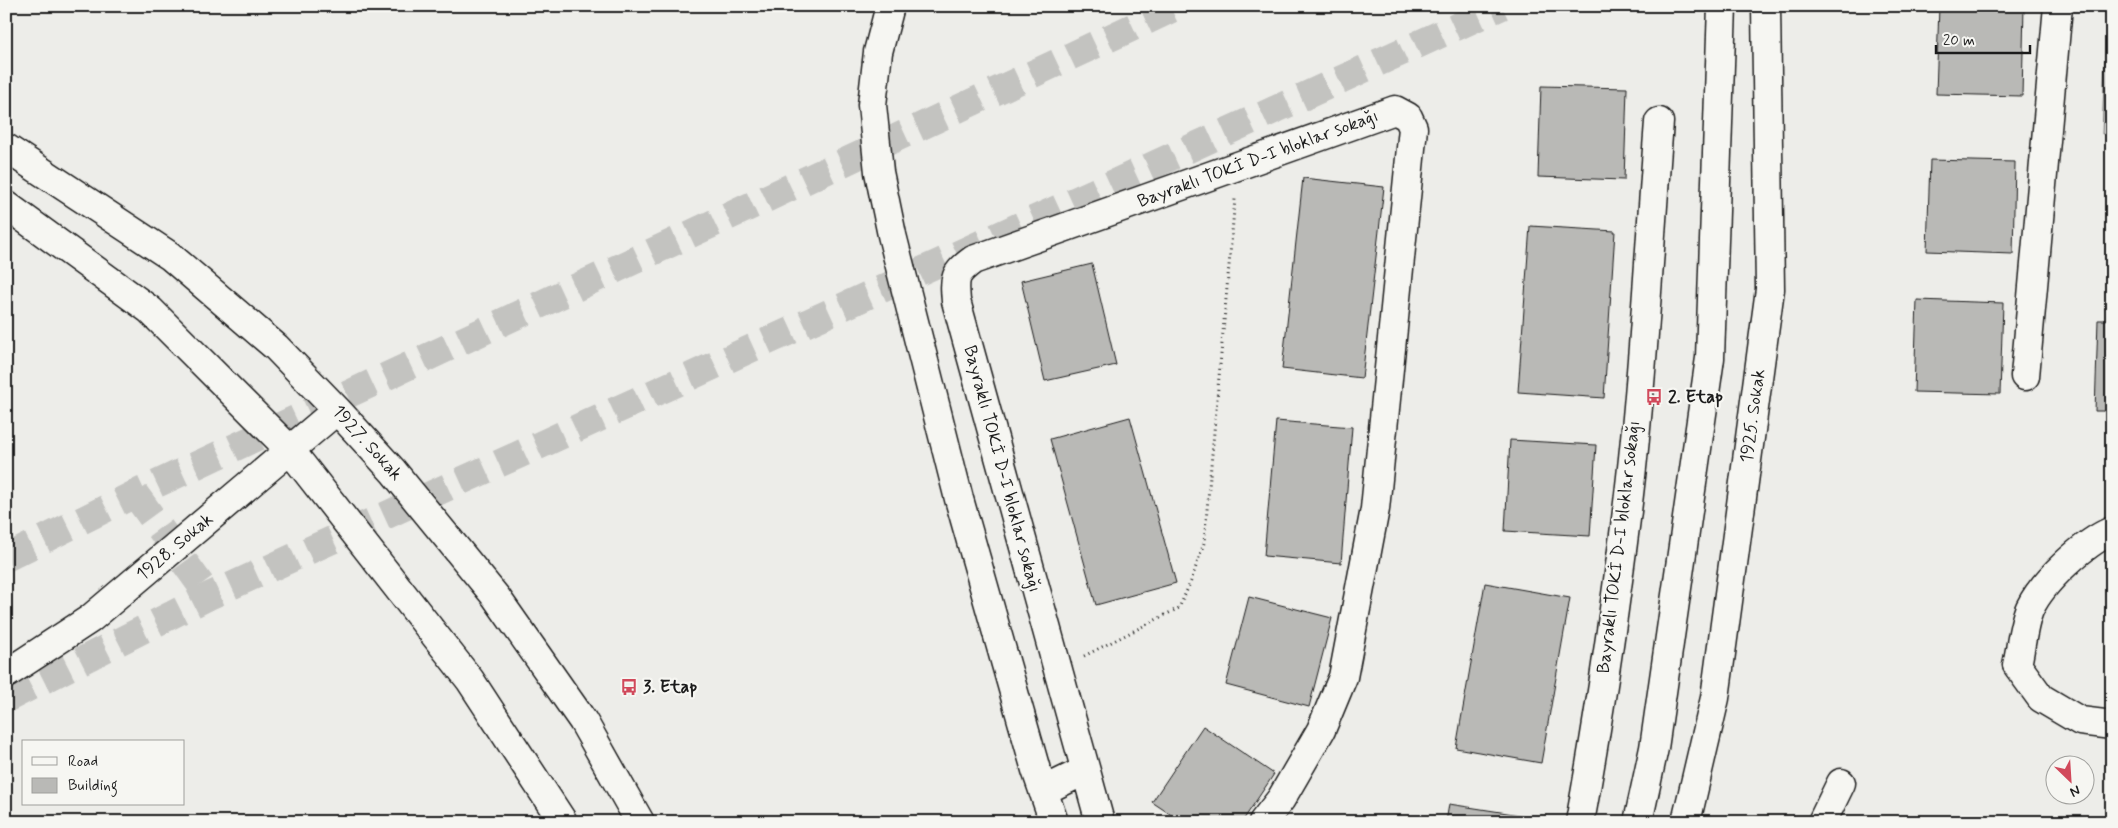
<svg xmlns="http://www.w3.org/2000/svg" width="2118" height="828" viewBox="0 0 2118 828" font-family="Mynerve,sans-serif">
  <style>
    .green { fill: #cececb; stroke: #757574 }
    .building { fill: #b9b9b6; stroke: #1c1c1c }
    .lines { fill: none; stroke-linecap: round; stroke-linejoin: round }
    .minor-tunnel { stroke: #c3c3c0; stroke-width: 28; stroke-dasharray: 28 14; stroke-linecap: butt }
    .highway-tunnel { stroke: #c3c3c0; stroke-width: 28; stroke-dasharray: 28 14; stroke-linecap: butt }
    .minor-casing { stroke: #1c1c1c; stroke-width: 31 }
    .major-casing { stroke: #1c1c1c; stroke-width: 31 }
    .path { stroke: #1c1c1c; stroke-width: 3; stroke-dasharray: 1 4; stroke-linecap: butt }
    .minor { stroke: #f6f6f2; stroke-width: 28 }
    .major { stroke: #f6f6f2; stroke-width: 28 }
    .labels { text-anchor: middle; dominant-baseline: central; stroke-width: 4.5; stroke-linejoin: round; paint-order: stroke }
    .street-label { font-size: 18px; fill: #1c1c1c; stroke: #f6f6f2 }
    .poi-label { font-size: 18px; font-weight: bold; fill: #1c1c1c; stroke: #f6f6f2; text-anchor: start }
  </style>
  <rect width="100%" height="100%" fill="#edede9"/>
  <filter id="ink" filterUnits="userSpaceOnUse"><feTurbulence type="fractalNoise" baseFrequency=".02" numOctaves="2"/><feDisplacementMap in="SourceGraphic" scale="10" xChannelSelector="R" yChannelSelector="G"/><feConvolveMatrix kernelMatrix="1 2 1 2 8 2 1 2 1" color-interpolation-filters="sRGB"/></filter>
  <g filter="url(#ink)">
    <path class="green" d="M2107,6H2112V133L2102,134Z"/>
    <path class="building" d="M1939,6H2024L2022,96L1936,94Z
      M1541,86L1627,88L1624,180L1538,177Z
      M1930,160L2015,162L2013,254L1927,251Z
      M1303,178L1384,187L1362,378L1282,369Z
      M1530,226L1615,231L1604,398L1518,392Z
      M1092,264L1116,365L1045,381L1021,281Z
      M1917,300L2003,303L2000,394L1914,392Z
      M2098,320H2112V411H2095Z
      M1130,417L1176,583L1096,605L1050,439Z
      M1276,421L1352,427L1341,563L1264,556Z
      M1510,440L1596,445L1590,536L1505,531Z
      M1485,583L1570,598L1541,763L1456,748Z
      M1249,597L1332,618L1309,707L1226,685Z
      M1203,726L1274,774L1242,822H1182L1152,802Z
      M1449,804L1533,817L1532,822H1446Z"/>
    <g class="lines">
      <path class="minor-tunnel" d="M135,494L209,596"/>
      <path class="highway-tunnel" d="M6,558L135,494L1178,6
        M6,699L209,596L1502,6"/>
      <g class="minor-casing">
        <path id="minor" d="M890,6L878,52L872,105L879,172L892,235L959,499L1036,770L1054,822
          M6,148L170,256L276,347L337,410L393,471L496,597L583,721L640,822
          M6,205L150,310L290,450L470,680L563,822
          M2025,376L2058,6
          M2112,531C2085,542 2043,581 2030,608C2023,623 2021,648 2017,665L2041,698L2080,721L2112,725
          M6,674L90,619L337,410
          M1043,791L1084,771
          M1100,822L956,301C954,278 954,274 973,260L1395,110L1408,117L1413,128L1375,509L1343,677L1321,730L1281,799L1263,822
          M1580,822C1599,719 1614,615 1627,511C1643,382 1649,252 1659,122
          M1822,822L1841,783"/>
      </g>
      <g class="major-casing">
        <path id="major" d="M1638,822L1654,748L1710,358L1722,6
          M1686,822L1715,698L1770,289L1766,6"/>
      </g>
      <path class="path" d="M1084,656L1179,608L1191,581L1204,543L1235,199"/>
      <use href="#minor" class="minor"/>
      <use href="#major" class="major"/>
    </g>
  </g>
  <defs>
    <g id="bus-bare" transform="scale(1.35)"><path d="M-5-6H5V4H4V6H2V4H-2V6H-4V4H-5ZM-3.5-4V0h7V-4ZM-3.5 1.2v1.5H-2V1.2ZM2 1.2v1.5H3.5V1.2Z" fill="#d1495b" stroke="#f6f6f2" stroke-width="2.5" paint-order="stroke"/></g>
  </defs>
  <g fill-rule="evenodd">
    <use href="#bus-bare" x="1654" y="397"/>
    <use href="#bus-bare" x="629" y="687"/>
  </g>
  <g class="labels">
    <g class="street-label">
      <text transform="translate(1258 159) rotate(-20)">Bayraklı TOKİ D-I bloklar sokağı</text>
      <text transform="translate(1753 416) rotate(-82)">1925. Sokak</text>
      <text transform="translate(367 443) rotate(48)">1927. Sokak</text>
      <text transform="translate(1002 469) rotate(75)">Bayraklı TOKİ D-I bloklar sokağı</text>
      <text transform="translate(175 547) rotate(-40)">1928. Sokak</text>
      <text transform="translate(1619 547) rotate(-83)">Bayraklı TOKİ D-I bloklar sokağı</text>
    </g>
    <g class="poi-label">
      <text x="1668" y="397">2. Etap</text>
      <text x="643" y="687">3. Etap</text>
    </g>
  </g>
  <rect width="2118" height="828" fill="none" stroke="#f6f6f2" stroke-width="25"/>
  <rect x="12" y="12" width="2093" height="803" fill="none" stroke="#1c1c1c" stroke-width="2" filter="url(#ink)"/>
  <rect x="22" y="740" width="162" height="65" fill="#f6f6f2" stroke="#9f9f9c"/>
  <rect x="32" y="757" width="25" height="8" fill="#f6f6f2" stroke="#9f9f9c"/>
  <text x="68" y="766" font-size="15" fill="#1c1c1c">Road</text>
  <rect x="32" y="778" width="25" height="15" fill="#b9b9b6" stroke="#9f9f9c"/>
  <text x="68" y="790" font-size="15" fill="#1c1c1c">Building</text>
  <g transform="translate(2070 780) rotate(155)"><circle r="24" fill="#f6f6f2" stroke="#9f9f9c"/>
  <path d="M0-4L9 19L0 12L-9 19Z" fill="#d1495b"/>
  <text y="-8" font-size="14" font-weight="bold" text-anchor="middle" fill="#1c1c1c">N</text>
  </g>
  <path d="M1936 45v8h94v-8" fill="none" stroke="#1c1c1c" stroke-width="2.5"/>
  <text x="1943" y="45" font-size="15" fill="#1c1c1c" stroke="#f6f6f2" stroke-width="4" paint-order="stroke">20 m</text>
</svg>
